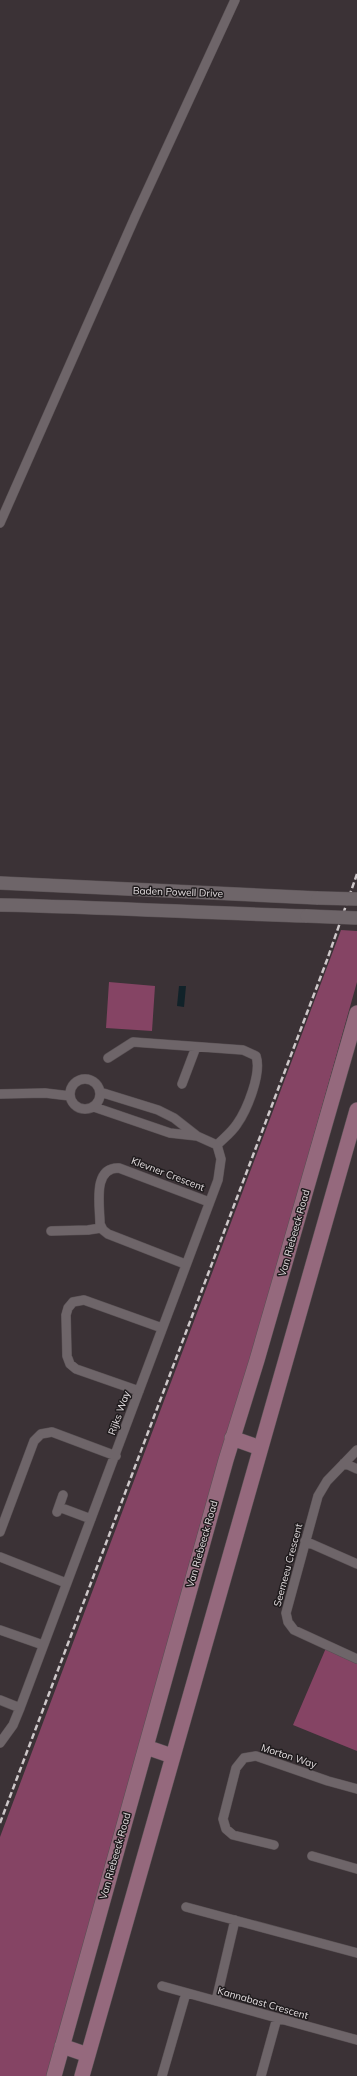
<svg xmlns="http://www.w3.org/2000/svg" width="357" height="2076" viewBox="0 0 357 2076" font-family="Mulish,sans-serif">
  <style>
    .green { fill: #854464 }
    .water { fill: #112229 }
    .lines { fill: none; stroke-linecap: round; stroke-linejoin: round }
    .minor-casing { stroke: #595154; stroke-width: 10 }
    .secondary-casing { stroke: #595154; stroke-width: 14 }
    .primary-casing { stroke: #595154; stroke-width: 16 }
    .minor { stroke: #6e6569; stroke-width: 9 }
    .secondary { stroke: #6e6569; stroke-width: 13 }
    .primary { stroke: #95697d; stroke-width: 15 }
    .rail { stroke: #cdc7c9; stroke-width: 2.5; stroke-dasharray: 6 3; stroke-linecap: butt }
    .secondary-bridge-casing { stroke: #595154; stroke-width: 14; stroke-linecap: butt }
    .secondary-bridge { stroke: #6e6569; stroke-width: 13 }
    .labels { text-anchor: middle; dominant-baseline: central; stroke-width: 3; stroke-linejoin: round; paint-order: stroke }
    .street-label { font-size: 10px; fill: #e5dfe1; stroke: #1f1b1d }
  </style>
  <rect width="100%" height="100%" fill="#3b3236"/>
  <path class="green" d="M341,930L357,931V982L49,2076H0V1837Z
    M109,982L155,986L152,1031L106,1028Z
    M326,1648L357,1663V1751L293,1725Z"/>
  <path class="water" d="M179,986H186L184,1007L177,1006Z"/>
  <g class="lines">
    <g class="minor-casing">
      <path id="minor" d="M0,523L135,217L235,0
        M108,1058L133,1042L243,1050L256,1056C262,1073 247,1110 237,1124C232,1132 224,1138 217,1145
        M70 1094a15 15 0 1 1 30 0a15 15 0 1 1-30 0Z
        M182,1084L196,1047
        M100,1092L158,1110L174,1118L197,1136L217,1145
        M0,1094L45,1093L70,1096
        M94,1107L170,1133L197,1136
        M51,1231L88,1230L101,1228
        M185,1264L108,1234L103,1230L100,1224C100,1206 92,1167 119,1168L209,1202
        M139,1391L76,1369L70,1364L67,1356L66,1315L68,1308L73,1302L84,1300L162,1328
        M357,1450L327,1481L318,1496L286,1613L288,1622L294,1630L357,1659
        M344,1463L357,1469
        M59,1507L91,1519
        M57,1512L63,1495
        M0,1532L34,1441L41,1434L52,1432L116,1456
        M305,1541L357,1564
        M0,1557L66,1583
        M0,1630L43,1645
        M0,1700L20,1708
        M0,1743L13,1725L20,1708L218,1180L221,1159L217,1145
        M274,1845L233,1835L226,1829L223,1819L236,1768L244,1758L256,1756L328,1781L357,1789
        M312,1856L357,1869
        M186,1907L357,1953
        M162,1986L357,2040
        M216,2001L235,1920
        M162,2076L186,1993
        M261,2076L277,2018"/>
    </g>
    <g class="secondary-casing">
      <path id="secondary" d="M0,883L318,898
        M0,905C102,907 205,913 307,916"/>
    </g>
    <g class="primary-casing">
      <path id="primary" d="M232,1438L260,1448
        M146,1747L172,1756
        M62,2046L88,2055
        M54,2076L226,1460L257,1360L357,1013
        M82,2076L357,1110"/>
    </g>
    <use href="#minor" class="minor"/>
    <use href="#secondary" class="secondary"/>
    <use href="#primary" class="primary"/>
    <path class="rail" d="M0,1823L327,960L357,874"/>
    <g class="secondary-bridge-casing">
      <path id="secondary-bridge" d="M318,898L357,899
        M307,916L357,918"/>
    </g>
    <use href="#secondary-bridge" class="secondary-bridge"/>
  </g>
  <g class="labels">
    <g class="street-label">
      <text transform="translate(178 892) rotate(2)">Baden Powell Drive</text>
      <text transform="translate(168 1174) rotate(21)">Klevner Crescent</text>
      <text transform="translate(294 1233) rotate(-74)">Van Riebeeck Road</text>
      <text transform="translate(119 1413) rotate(-70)">Rijks Way</text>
      <text transform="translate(202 1544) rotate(-74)">Van Riebeeck Road</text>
      <text transform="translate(288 1565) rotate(-75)">Seemeeu Crescent</text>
      <text transform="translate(289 1756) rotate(18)">Morton Way</text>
      <text transform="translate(115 1856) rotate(-74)">Van Riebeeck Road</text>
      <text transform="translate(263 2003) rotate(16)">Kannabast Crescent</text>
    </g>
  </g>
</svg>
